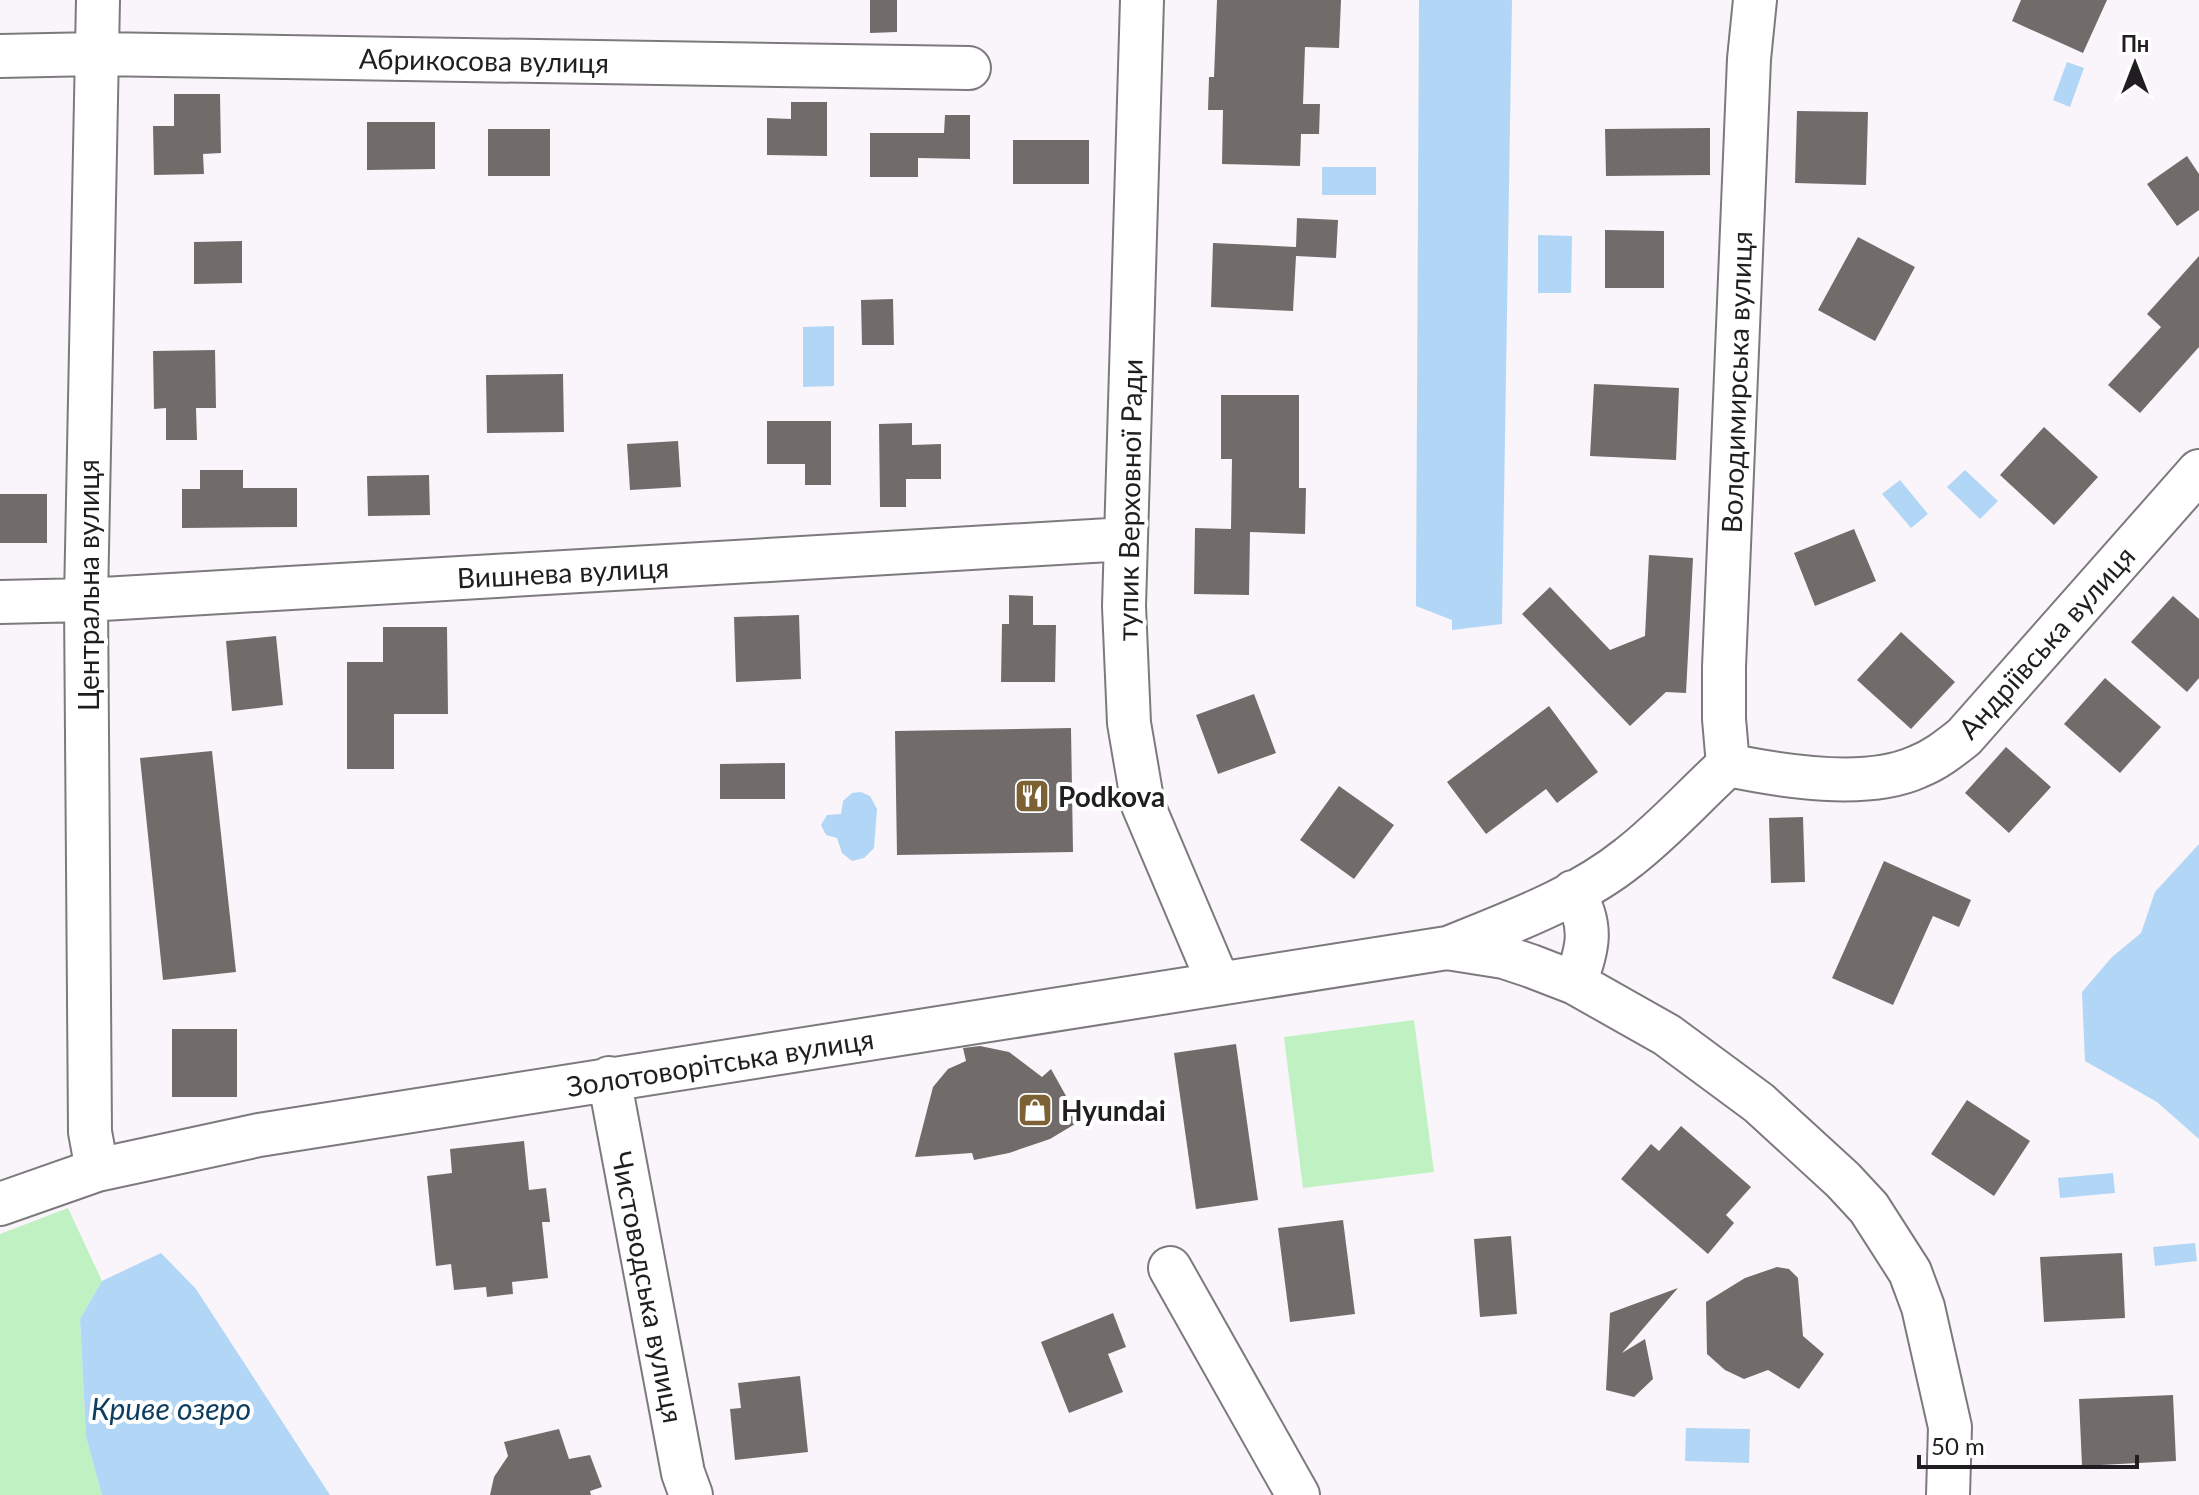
<svg xmlns="http://www.w3.org/2000/svg" width="2199" height="1495" viewBox="0 0 2199 1495" font-family="Lato,sans-serif">
  <style>
    .green { fill: #c0f1c2 }
    .water { fill: #b2d6f5 }
    .building { fill: #716c6a }
    .lines { fill: none; stroke-linecap: round; stroke-linejoin: round }
    .minor-casing { stroke: #7d7a7e; stroke-width: 46 }
    .minor { stroke: #fff; stroke-width: 42 }
    .labels { text-anchor: middle; dominant-baseline: central; stroke-width: 8; stroke-linejoin: round; paint-order: stroke }
    .street-label { font-size: 28px; fill: #201e20; stroke: #fff }
    .poi-label { font-size: 28px; font-weight: bold; fill: #201e20; stroke: #fff; text-anchor: start }
    .water-label { font-size: 30px; font-style: italic; fill: #0e3d5f; stroke: #fff }
  </style>
  <rect width="100%" height="100%" fill="#f9f5fa"/>
  <path class="green" d="M1414,1020L1434,1172L1303,1188L1284,1037Z
    M68,1208L102,1281L80,1319L86,1437L102,1495H0V1234Z"/>
  <path class="water" d="M1419,0H1512L1502,624L1452,630V620L1416,606Z
    M2067,62L2084,68L2070,107L2053,100Z
    M1322,167H1376V195H1322Z
    M1538,235L1572,236L1571,293H1538Z
    M834,326V386L803,387V327Z
    M1965,470L1998,501L1980,519L1947,487Z
    M1900,480L1928,514L1911,528L1882,494Z
    M861,792L870,796L877,809L874,848L864,858L852,861L842,853L837,838L826,835L821,825L827,815L841,814L843,801L852,793Z
    M2199,844V1139L2157,1102L2085,1061L2082,992L2112,957L2141,933L2155,892Z
    M2113,1173L2115,1193L2060,1198L2058,1178Z
    M2195,1243L2197,1261L2155,1266L2153,1247Z
    M161,1253L196,1289L330,1495H102L86,1437L80,1319L102,1281Z
    M1686,1428L1750,1429L1749,1463L1685,1461Z"/>
  <path class="building" d="M870,0H897V32L870,33Z
    M1217,0H1341L1339,48L1305,47L1303,104H1320L1319,134H1301L1300,166L1222,164L1223,110H1208L1209,77H1214Z
    M2021,0H2107L2083,53L2012,21Z
    M174,94H220L221,153L203,154L204,174L154,175L153,126H174Z
    M791,102H827V156L767,155V118L791,119Z
    M1797,111L1868,112L1866,185L1795,183Z
    M945,115H970V159L918,158V177H870V133H944Z
    M367,122H435V169L367,170Z
    M1710,128V175L1606,176L1605,129Z
    M488,129H550V176H488Z
    M1013,140H1089V184H1013Z
    M2187,156L2199,174V210L2177,226L2147,184Z
    M1297,218L1338,220L1336,258L1296,256L1293,311L1211,307L1213,243L1296,247Z
    M1605,230L1664,231V288H1605Z
    M1858,237L1915,267L1875,341L1818,310Z
    M242,241V283L194,284V242Z
    M2199,256V347L2140,413L2108,385L2161,327L2147,314Z
    M893,299L894,345H862L861,300Z
    M215,350L216,408H196L197,440H166V408L154,409L153,351Z
    M563,374L564,432L487,433L486,375Z
    M1594,384L1679,388L1676,460L1590,456Z
    M1221,395H1299V488H1306L1305,534L1250,532L1249,595L1194,594L1195,528L1231,529L1232,459H1221Z
    M767,421H831V485H805V464H767Z
    M912,423V445L941,444V479H906V507H880L879,424Z
    M2044,427L2098,477L2054,525L2000,475Z
    M678,441L681,487L630,490L627,444Z
    M200,470H243V488H297V527L182,528V489H200Z
    M429,475L430,515L368,516L367,476Z
    M0,494H47V543H0Z
    M1854,529L1876,581L1815,606L1794,553Z
    M1649,555L1693,558L1686,693L1666,692L1630,726L1522,614L1550,587L1610,650L1645,636Z
    M1009,595L1033,596V625H1056L1055,682H1001L1002,624H1009Z
    M2173,596L2199,619V678L2187,692L2131,642Z
    M799,615L801,679L736,682L734,617Z
    M383,627H447L448,714H394V769H347V662H383Z
    M1901,632L1955,682L1911,729L1857,680Z
    M276,636L283,705L232,711L226,641Z
    M2105,678L2161,727L2120,773L2064,724Z
    M1254,694L1276,753L1218,774L1196,715Z
    M1549,706L1598,772L1557,803L1546,789L1486,834L1447,782Z
    M1071,728L1073,852L897,855L895,731Z
    M2006,747L2051,787L2009,833L1965,793Z
    M212,751L236,972L163,980L140,758Z
    M785,763V799H720V764Z
    M1339,786L1394,825L1354,879L1300,840Z
    M1803,817L1805,882L1771,883L1769,818Z
    M1884,861L1971,900L1959,927L1933,916L1893,1005L1832,978Z
    M172,1029H237V1097H172Z
    M1236,1044L1258,1200L1196,1209L1174,1053Z
    M980,1046L1009,1052L1042,1077L1051,1069L1080,1121L1050,1139L1009,1153L974,1160L972,1153L915,1157L933,1087L948,1069L966,1061L963,1048Z
    M1967,1100L2030,1141L1994,1196L1931,1154Z
    M1681,1126L1751,1187L1726,1215L1734,1223L1708,1254L1621,1179L1651,1144L1659,1151Z
    M524,1141L529,1190L546,1188L550,1222H542L548,1278L512,1282L513,1294L487,1297L486,1287L454,1290L451,1264L436,1266L427,1176L452,1173L450,1149Z
    M1343,1220L1355,1314L1290,1322L1278,1228Z
    M1511,1236L1517,1314L1480,1317L1474,1239Z
    M2122,1253L2125,1318L2044,1322L2040,1257Z
    M1777,1267L1789,1269L1798,1278L1803,1336L1824,1354L1799,1389L1768,1370L1744,1379L1725,1370L1707,1354L1706,1302L1745,1278Z
    M1678,1288L1622,1353L1645,1339L1653,1379L1634,1397L1606,1390L1610,1313Z
    M1113,1313L1126,1347L1108,1354L1123,1392L1069,1413L1041,1342Z
    M800,1376L808,1452L735,1460L730,1409L741,1408L738,1383Z
    M2173,1395L2176,1461L2082,1466L2079,1399Z
    M559,1429L569,1459L590,1455L602,1487L590,1491L591,1495H490L494,1477L508,1456L504,1442Z"/>
  <g class="lines">
    <g class="minor-casing">
      <path id="minor" d="M1142,0L1124,606L1129,723L1143,805L1219,984
        M0,56L96,54L969,68
        M0,602L86,600L1126,539
        M1728,765L1724,719V667L1749,59L1755,0
        M1728,765C1781,776 1866,790 1917,767C1935,760 1949,749 1964,737L2199,471
        M1573,892C1594,925 1588,949 1575,983
        M1448,948C1509,923 1577,899 1629,857C1664,830 1695,795 1728,765
        M609,1078L683,1473L691,1495
        M97,1170L90,1132L86,600L98,0
        M0,1204L97,1170L259,1135L1447,948L1504,957L1531,966L1575,983L1667,1035L1759,1103L1843,1180L1869,1208L1910,1272L1923,1307L1950,1427L1948,1495
        M1170,1268L1298,1495"/>
    </g>
    <use href="#minor" class="minor"/>
  </g>
  <defs>
    <g id="restaurant-square" transform="scale(1.8)"><rect x="-9" y="-9" width="18" height="18" rx="4" fill="#7b6133" stroke="#fff"/><path d="M-5-6h1v4h1v-4h1v4h1v-4h1v5L-1.5 .5V6h-2V.5L-5-1ZM5-6V6H3V1.5H1.5Q1.5-4 5-6Z" fill="#fff"/></g>
    <g id="shop-square" transform="scale(1.8)"><rect x="-9" y="-9" width="18" height="18" rx="4" fill="#7b6133" stroke="#fff"/><path d="M-5-2.5h2.3a2.7 3.5 0 0 1 5.4 0H5L5.5 6h-11ZM-1.5-2.5h3a1.5 2.3 0 0 0-3 0Z" fill="#fff"/></g>
  </defs>
  <g fill-rule="evenodd">
    <use href="#restaurant-square" x="1032" y="796"/>
    <use href="#shop-square" x="1035" y="1110"/>
  </g>
  <g class="labels">
    <g class="street-label">
      <text transform="translate(484 60) rotate(1)">Абрикосова вулиця</text>
      <text transform="translate(1736 382) rotate(-88)">Володимирська вулиця</text>
      <text transform="translate(1129 500) rotate(-89)">тупик Верховної Ради</text>
      <text transform="translate(563 572) rotate(-3)">Вишнева вулиця</text>
      <text transform="translate(88 585) rotate(-90)">Центральна вулиця</text>
      <text transform="translate(2046 642) rotate(-48)">Андріївська вулиця</text>
      <text transform="translate(720 1062) rotate(-9)">Золотоворітська вулиця</text>
      <text transform="translate(648 1287) rotate(79)">Чистоводська вулиця</text>
    </g>
    <g class="poi-label">
      <text x="1058" y="796">Podkova</text>
      <text x="1061" y="1110">Hyundai</text>
    </g>
    <g class="water-label">
      <text x="171" y="1408">Криве озеро</text>
    </g>
  </g>
  <g transform="translate(2135 64)" stroke="#ffffff" stroke-width="6" paint-order="stroke">
  <path d="M0-6L14 30L0 20L-14 30Z" fill="#201e20"/>
  <text y="-12" font-size="22" font-weight="bold" text-anchor="middle" fill="#201e20">Пн</text>
  </g>
  <path d="M1919 1455v12h218v-12" fill="none" stroke="#201e20" stroke-width="4"/>
  <text x="1931" y="1455" font-size="24" fill="#201e20" stroke="#ffffff" stroke-width="6" paint-order="stroke">50 m</text>
</svg>
